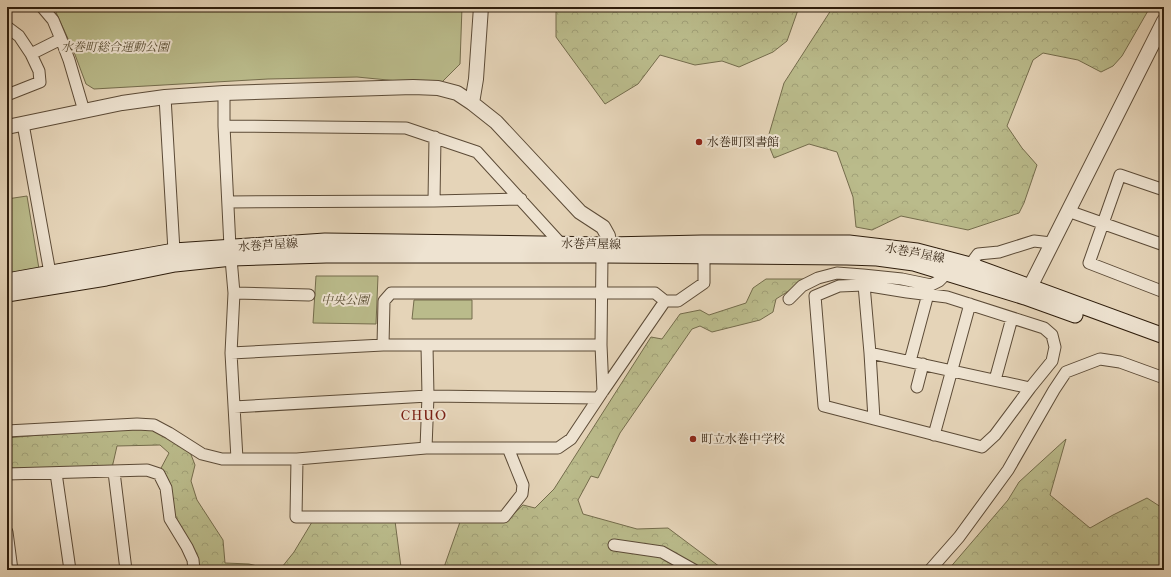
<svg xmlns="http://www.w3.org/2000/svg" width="1171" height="577" viewBox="0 0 1171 577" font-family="'IM FELL French Canon','Noto Serif JP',serif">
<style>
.green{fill:#babb8b;stroke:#746c4c}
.forest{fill:url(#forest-crowns);stroke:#746c4c}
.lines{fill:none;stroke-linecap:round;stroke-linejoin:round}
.minor-casing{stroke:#5c4b37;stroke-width:13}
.tertiary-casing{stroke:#5c4b37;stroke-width:16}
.secondary-casing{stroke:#2e1d0c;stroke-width:17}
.minor{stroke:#eee3d1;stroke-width:11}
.tertiary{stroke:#eee3d1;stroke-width:14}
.secondary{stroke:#eee3d1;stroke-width:15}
.poi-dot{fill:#8f2418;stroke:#eee3d1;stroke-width:1.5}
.labels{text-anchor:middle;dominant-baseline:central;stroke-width:4;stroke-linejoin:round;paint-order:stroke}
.park-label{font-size:12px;font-style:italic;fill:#584c32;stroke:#eee3d1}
.poi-label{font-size:12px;fill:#2e1d0c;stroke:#eee3d1;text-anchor:start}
.street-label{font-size:12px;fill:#2e1d0c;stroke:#eee3d1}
.quarter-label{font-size:14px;letter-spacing:1px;fill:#7a1f14;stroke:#eee3d1}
</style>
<defs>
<pattern id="forest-crowns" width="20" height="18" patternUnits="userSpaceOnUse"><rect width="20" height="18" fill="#babb8b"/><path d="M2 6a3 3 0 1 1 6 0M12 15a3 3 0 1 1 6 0" fill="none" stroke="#a0a077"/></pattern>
</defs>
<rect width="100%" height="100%" fill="#e5d4b8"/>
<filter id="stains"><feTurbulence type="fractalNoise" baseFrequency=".005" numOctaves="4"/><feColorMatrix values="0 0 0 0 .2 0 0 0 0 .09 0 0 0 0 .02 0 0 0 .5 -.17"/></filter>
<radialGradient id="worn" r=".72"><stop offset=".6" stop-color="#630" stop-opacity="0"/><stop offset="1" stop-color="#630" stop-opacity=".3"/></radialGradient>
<path class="green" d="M52,7H462L460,64L439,85L357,77L268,79L94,89L86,84L74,52L55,10Z
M27,196L40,275L7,280V199Z
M316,276H378L376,324L313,323Z
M414,300H472V319H412Z"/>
<path class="forest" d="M556,7H799L787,41L773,52L739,67L722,61L695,65L660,55L638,84L605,104L556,37Z
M833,7H1147L1149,9L1122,56L1113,66L1101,72L1078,60L1043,53L1033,60L1007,126L1022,148L1037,165L1024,203L1019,213L968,230L901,216L872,230L856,227L853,197L837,152L809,144L774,158L767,141L784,83Z
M766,279H808L776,299L773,312L760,320L712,332L700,326L692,329L620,433L598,478L591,476L578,500L583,514L637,529L668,528L724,570H443L460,522H505L523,505L535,508L554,489L651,337L662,339L680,314L700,310L709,315L746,303L753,288Z
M125,427L155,429L190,452L195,465L191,481L197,500L223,540L225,563L249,564L274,570L282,567L294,552L312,522L395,521L401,567L404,570H199L173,518L160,470L169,453L160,445L117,446L112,468H7V438Z
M1066,439L1050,495L1090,528L1113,515L1147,498L1164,509V570H948L1008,500L1019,482Z"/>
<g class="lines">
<g class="minor-casing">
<path id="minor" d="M42,7L53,20L61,39L69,60L84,111
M7,27L19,36L31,54L61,39
M224,93V126L230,247L234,293L231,353L237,459
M7,95L40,82L39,71L31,54
M165,97L174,251
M23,124L50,273
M224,126L406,128L477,152L561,244
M1164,190L1120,175L1089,263L1164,292
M434,201L435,137
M228,202L434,201L521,199
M1068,211L1164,245
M863,277L864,285L839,286L815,296L824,406L874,419
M864,285L907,292L947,297L1044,328L1052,335L1055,347L1052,361L1030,388L995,435L982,447L874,419L870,353Z
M234,293L309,295
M789,299L802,286L818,278L837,273L863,275L902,279L931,285L939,281L947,273L970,265L978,254L999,252L1034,241L1051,243
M383,345L384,301L391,293H655L665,301H678L704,283V256
M231,353L383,345H601
M870,353L1030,388
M910,361L928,294
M995,380L1012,318
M917,387L923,364
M603,391L665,301
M234,407L428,396L598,398
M7,431L137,424L154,425L169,433L202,454L222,459H297L426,448H558L571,439L603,391L601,345L602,255
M934,435L970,304
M426,448L428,396L427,346
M297,459L296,517H504L522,494L523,485L508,448
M114,472L126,570
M56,473L70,570
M7,474L147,470L159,474L166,488L170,519L187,547L193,560L194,570
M7,532L12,570
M614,545L662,552L694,570
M930,570L959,537L1008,470L1054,390L1066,372L1100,359L1120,362L1164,378"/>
</g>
<g class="tertiary-casing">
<path id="tertiary" d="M472,103L476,79L481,7
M7,127L122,103L165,97L224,93L413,87L438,88L457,93L472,103L496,122L580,212L603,227L608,236V245L602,254
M1025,297L1164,21"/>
</g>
<g class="secondary-casing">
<path id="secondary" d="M7,281L174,251L325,241L608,245L702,243H849L917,251L970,265L1164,336
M7,294L106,278L175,264L232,258L326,255H602L847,257L877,258L914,263L1025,297L1075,315"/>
</g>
<use href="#minor" class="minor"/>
<use href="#tertiary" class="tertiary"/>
<use href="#secondary" class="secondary"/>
</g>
<g class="poi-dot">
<circle cx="699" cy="142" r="4"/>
<circle cx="693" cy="439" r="4"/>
</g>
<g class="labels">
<g class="park-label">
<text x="115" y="47">水巻町総合運動公園</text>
<text x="345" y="300">中央公園</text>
</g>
<g class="poi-label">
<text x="707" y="142">水巻町図書館</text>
<text x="701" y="439">町立水巻中学校</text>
</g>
<g class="street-label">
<text transform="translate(591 244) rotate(1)">水巻芦屋線</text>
<text transform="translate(268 245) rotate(-4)">水巻芦屋線</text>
<text transform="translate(915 253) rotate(11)">水巻芦屋線</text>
</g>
<g class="quarter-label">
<text x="424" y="415">CHUO</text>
</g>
</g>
<rect width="1171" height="577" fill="none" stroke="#e5d4b8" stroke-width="24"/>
<rect x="8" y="8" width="1155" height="561" fill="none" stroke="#2e1d0c" stroke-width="2"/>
<rect x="12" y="12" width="1147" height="553" fill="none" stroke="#2e1d0c"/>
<rect width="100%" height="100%" filter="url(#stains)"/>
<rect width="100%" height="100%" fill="url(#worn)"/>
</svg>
